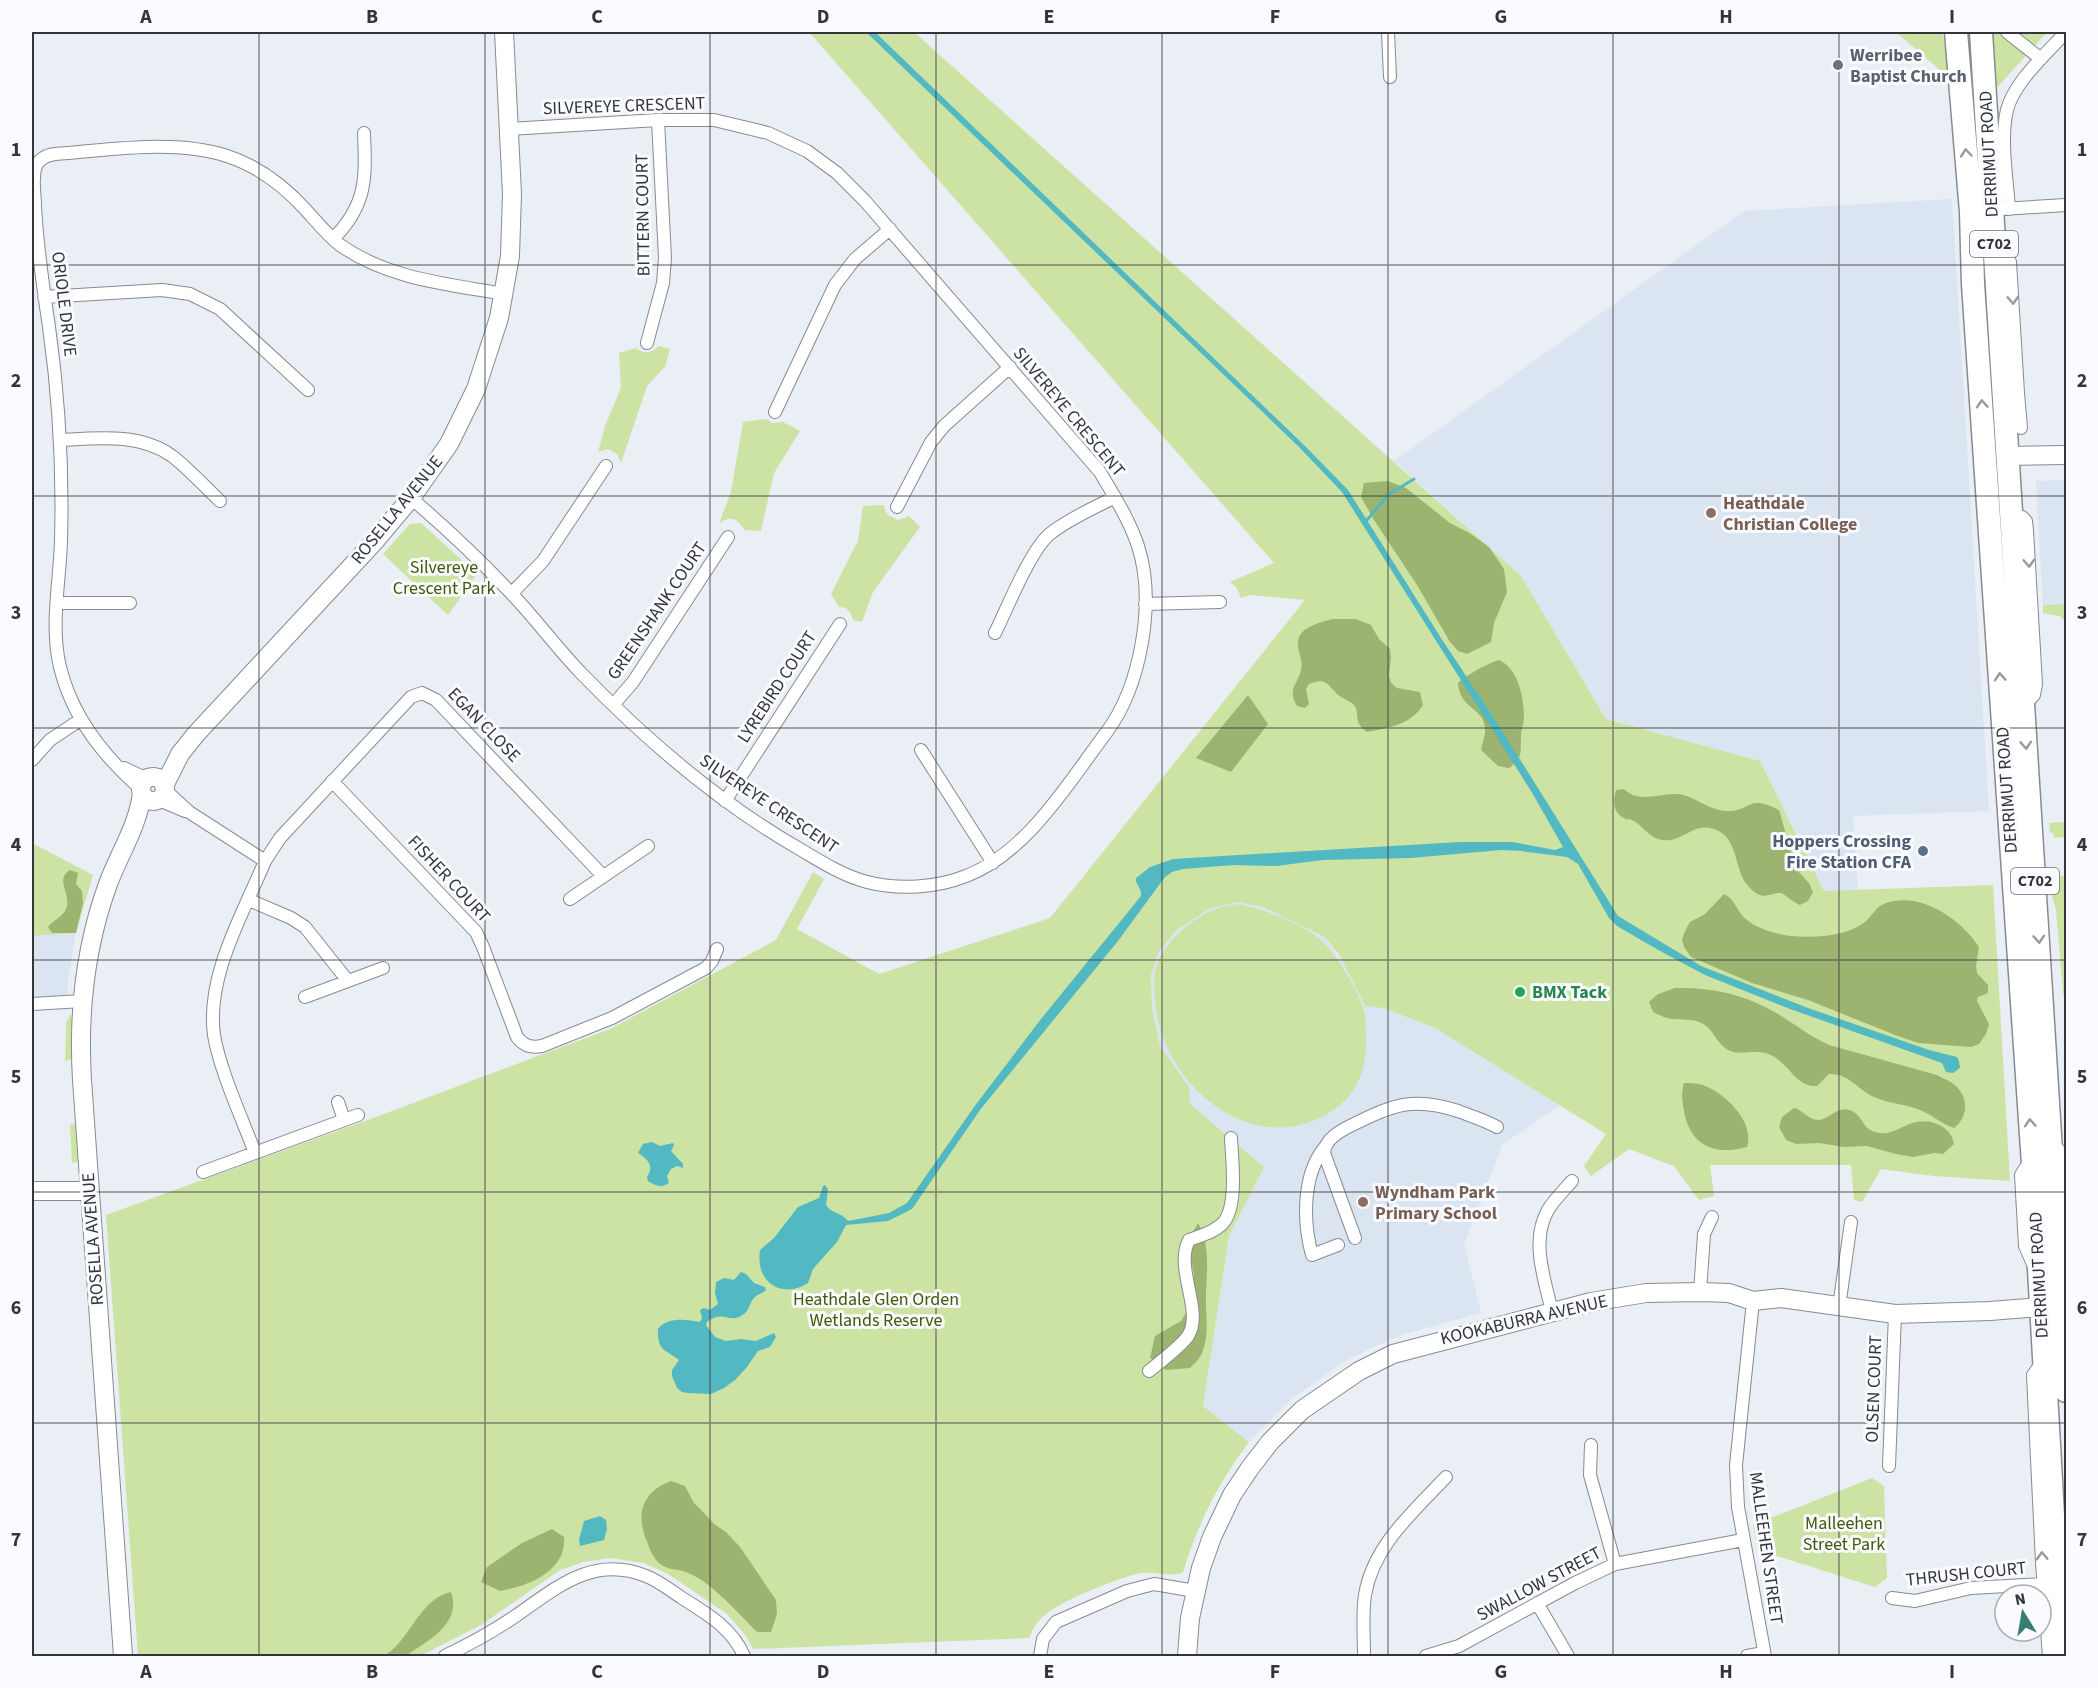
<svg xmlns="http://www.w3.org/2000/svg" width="2098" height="1688" viewBox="0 0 2098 1688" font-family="'Source Sans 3',sans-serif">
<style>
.built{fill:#dbe5f2}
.green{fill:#cde3a3}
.forest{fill:#9db470}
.water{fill:#52b9c2}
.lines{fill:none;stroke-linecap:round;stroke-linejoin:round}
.stream{stroke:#52b9c2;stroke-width:3}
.street-casing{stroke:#868b91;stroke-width:14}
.secondary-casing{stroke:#868b91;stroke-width:20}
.highway-casing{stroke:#868b91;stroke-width:25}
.street{stroke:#fff;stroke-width:12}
.secondary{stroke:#fff;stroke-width:18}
.highway{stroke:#fff;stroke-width:22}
.oneway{stroke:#9a9a9c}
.grid{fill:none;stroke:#343538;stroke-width:1.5;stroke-opacity:0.55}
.worship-dot{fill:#6b7280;stroke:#f9fbfe;stroke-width:2}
.education-dot{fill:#8d6e63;stroke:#f9fbfe;stroke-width:2}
.service-dot{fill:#5c6f8a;stroke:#f9fbfe;stroke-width:2}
.leisure-dot{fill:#2e9e5b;stroke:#f9fbfe;stroke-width:2}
.labels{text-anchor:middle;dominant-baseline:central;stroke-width:6;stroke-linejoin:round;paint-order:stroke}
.shield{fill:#f9fbfe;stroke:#6f7073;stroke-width:1.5}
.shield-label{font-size:16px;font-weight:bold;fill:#343538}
.worship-label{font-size:18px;font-weight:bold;fill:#5b616d;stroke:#f9fbfe;text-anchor:start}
.street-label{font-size:18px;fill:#343538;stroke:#f9fbfe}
.education-label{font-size:18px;font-weight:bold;fill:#785e54;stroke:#f9fbfe;text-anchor:start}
.park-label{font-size:18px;fill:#44580b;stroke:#f9fbfe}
.service-label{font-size:18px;font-weight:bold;fill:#4e5e75;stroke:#f9fbfe;text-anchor:end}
.leisure-label{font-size:18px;font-weight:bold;fill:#27864d;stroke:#f9fbfe;text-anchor:start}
.neatline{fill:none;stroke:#343538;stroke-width:2}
.grid-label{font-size:20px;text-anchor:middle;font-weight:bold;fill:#343538}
</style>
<rect width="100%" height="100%" fill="#eaeef5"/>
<path class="built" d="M1952,199L1989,811L1853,816L1858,890L1824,891L1760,761L1606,719L1521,576L1394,461L1744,211Z
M2066,480V604L2043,605L2036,481Z
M1237,902L1263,906L1325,937L1348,969L1365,1006L1383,1008L1435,1028L1560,1105L1502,1145L1464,1245L1481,1313L1405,1334L1371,1348L1344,1362L1294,1397L1249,1442L1203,1406L1229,1236L1264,1167L1190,1104L1189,1087L1160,1046L1152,1007L1151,975L1159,951L1178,929L1209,909Z
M76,933L67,987L69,995L32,1000V936Z"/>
<path class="green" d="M809,32H914L1521,576L1606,719L1760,761L1824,891L1993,885L2010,1181L1934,1176L1881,1169L1862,1202L1854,1200L1851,1165H1710L1714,1196L1699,1200L1674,1166L1629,1149L1591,1176L1584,1166L1606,1134L1435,1028L1383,1008L1365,1006L1340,956L1325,937L1263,907L1237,902L1209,909L1178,929L1159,951L1151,975L1152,1007L1160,1046L1189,1087L1190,1104L1264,1167L1229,1236L1203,1406L1249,1442C1219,1482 1198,1523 1183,1572C1172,1578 1155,1571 1142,1573C1122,1576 1060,1601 1045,1615C1037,1621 1033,1629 1029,1638L753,1649L746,1636L727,1614L668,1574L644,1563L610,1558L583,1562L560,1570L481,1625L420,1656H138L106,1215L376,1117L610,1029L776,940L813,872L824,879L797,929L879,974L1050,918L1305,600L1250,595L1241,598L1237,588L1230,582L1274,563Z
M1896,32H1942L1946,50L1948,77Z
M1992,32H2047L1995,90Z
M659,346L670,349L665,367L647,386L621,463L617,454L608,449L598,452L605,426L621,388L619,353L636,348C644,355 651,353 659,346Z
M766,419L772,423L783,422L800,431L774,473L761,531L744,530C738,518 729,515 719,524L731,492L743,422Z
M884,505C885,514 889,516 898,520L909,516L920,527L873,592L862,622L853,620L851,614L846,608L839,607L831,594L858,541L863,506Z
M421,523L477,574L448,615L383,554L410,524Z
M2066,604V623L2060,616L2043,613V605Z
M2066,822V837L2054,838V834L2050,832L2049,823Z
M32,843L93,875L76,933L32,936Z
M2054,874L2066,877V1004H2065L2063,992L2056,910L2050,890Z
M1238,904C1264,909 1305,924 1324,943C1339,958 1360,993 1365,1014C1366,1019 1365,1026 1366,1032C1367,1065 1361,1092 1332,1111C1253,1163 1160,1083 1155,1000C1154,989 1153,975 1157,964C1165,942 1190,920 1211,911C1219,907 1229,906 1238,904Z
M71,1014L73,1023V1059L65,1061L66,1023Z
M70,1124L77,1125L79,1161L72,1163Z
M1872,1478L1884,1486L1887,1578L1875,1587L1758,1550L1753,1525Z"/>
<path class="forest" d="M1388,481L1406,488L1450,523L1471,534L1489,547L1504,569L1507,592L1494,623L1491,642L1467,654L1458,651L1450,642L1417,585L1374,520L1361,497L1364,483Z
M1333,619H1356L1371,625L1379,639L1390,649L1391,658L1389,676L1391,683L1397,688L1420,692L1423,705C1411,725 1388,728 1367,732C1351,721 1362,713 1353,704C1350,701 1344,699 1341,697C1327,687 1329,676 1309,684L1306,689L1309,704L1305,708L1297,706C1287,689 1297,686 1301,670C1303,660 1299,655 1298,646C1295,628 1320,622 1333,619Z
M1499,660C1518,668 1524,697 1524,717C1524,724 1521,729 1521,736C1520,752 1524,757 1509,768L1498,766L1481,750C1482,744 1485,737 1485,731C1486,707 1460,711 1458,683C1465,676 1488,663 1499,660Z
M1248,695L1268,724L1231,772L1196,758Z
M1624,789C1639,804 1658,793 1678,794C1695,796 1708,810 1726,811C1752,812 1746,793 1779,810L1796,869L1809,883L1813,892L1808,901L1800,905C1794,903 1783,893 1781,893C1769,892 1765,902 1751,889C1732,873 1741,838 1714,829C1692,821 1681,846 1658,839C1647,835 1642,825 1632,820C1628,818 1628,821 1624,818C1612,812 1613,800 1616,790Z
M70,870L78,873L76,884L82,891L83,903L76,933H52L48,927C53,920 65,916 67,906C70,892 55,879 70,870Z
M1724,894C1734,899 1735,906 1741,914C1752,928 1775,934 1791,936C1814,938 1847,937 1866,921C1873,915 1876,906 1886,903C1921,891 1961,919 1979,947L1976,966L1977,973L1988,985V993L1978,997L1977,1001L1989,1024L1986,1034L1979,1044L1971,1047L1918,1043L1895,1035L1808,1000L1752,983L1691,957L1684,947L1682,939L1686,929L1690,922L1705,914Z
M1675,988C1708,987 1740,993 1769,1009C1790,1020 1807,1035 1829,1045L1937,1075C1944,1079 1953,1082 1958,1088C1969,1101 1967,1118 1954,1128C1942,1124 1932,1115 1920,1110C1906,1104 1889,1104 1874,1097C1858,1090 1849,1073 1829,1074L1817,1086C1797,1087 1790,1066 1773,1056C1758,1047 1741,1057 1728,1050C1717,1044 1713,1029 1703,1024C1693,1018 1681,1020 1671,1019C1665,1018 1659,1015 1653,1012L1649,1002L1658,994Z
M1684,1083C1689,1083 1695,1083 1699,1084C1722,1089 1756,1122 1747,1147C1715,1156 1690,1146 1684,1111C1682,1100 1681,1093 1684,1083Z
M1794,1108C1803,1110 1809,1120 1818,1120C1831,1119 1838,1104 1852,1111C1864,1117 1862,1131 1880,1133C1898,1136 1911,1114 1937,1124C1947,1128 1952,1134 1954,1144L1943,1154L1934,1153L1913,1157L1896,1154L1867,1146L1844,1147L1819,1143L1796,1144L1786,1140L1779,1127L1782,1117Z
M1198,1223C1210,1243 1207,1270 1206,1292C1205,1312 1210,1334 1202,1353C1200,1359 1194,1364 1190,1368L1166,1370L1150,1358L1155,1336L1181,1321L1190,1306L1194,1275L1190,1252L1192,1234Z
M671,1481L685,1486L694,1503L704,1513L714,1524L726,1532L740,1547L776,1600L777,1614L771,1632H757C741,1616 725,1598 707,1584C701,1579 693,1575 686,1572C677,1569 668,1570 660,1564C655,1560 650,1551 648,1544C635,1516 641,1492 671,1481Z
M552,1529L564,1537C567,1571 528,1586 500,1591L481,1582L487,1567L522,1543Z
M451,1592C460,1618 439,1634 419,1647C414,1650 408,1655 403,1656C397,1658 390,1657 384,1656C389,1652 394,1649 398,1644C414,1626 426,1597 451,1592Z"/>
<path class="water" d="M866,32H875L1306,447L1348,490L1441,638L1496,721L1618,916L1701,966L1808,1008L1929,1050L1957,1057L1959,1061L1960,1068L1953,1073L1946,1072L1942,1063L1790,1009L1705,975L1660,951L1617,926L1609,918L1578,864L1567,857L1521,851L1501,850L1411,858L1323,860L1276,866L1234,865L1183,869L1172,872L1165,877L1118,941L980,1110L912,1209L888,1221L846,1225L837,1242L813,1269L808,1283C781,1300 755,1282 760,1250L774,1238L798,1207L819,1198L823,1186L825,1185L828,1189L826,1205C833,1215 840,1211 848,1221L889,1213L907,1203L974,1107L1041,1019L1141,896C1142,888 1135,885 1136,878L1150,867L1173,859L1459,842H1512L1555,850L1563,847L1531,791L1342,492L1299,447Z
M652,1142L660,1146L673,1143L674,1145L671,1151L683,1164V1168L677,1166L671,1169L667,1176L669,1183C662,1188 655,1186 648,1181L647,1177C655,1165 647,1159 638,1153L643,1144Z
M741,1272L746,1274L754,1283L765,1287L766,1290C762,1294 757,1294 754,1298C748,1305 750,1312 739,1317C728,1322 722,1310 707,1322L706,1325L715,1337L726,1341L741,1339L756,1341L774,1333L776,1337L770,1347L758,1351L747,1367L735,1380L724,1388L711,1394L688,1393L682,1392L677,1388L672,1376V1370L679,1360C665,1349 657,1351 658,1329C667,1317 686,1319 700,1322L702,1318L700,1310L704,1308L710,1310L718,1304L715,1293L716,1282L724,1278L734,1280Z
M600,1516L606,1520L607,1529L604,1540L580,1546L579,1540L584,1521Z"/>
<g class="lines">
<path class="stream" d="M1367,520L1389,494L1414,479"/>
<g class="street-casing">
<path id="street" d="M1388,32L1390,77
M2007,32L2041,59
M2002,209L2066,205
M2009,209C2007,178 2000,139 2007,110C2014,82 2047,53 2066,32
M333,239C367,205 366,178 364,133
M1995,254H2006L2010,262L2018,393L2004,399
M44,297L162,290L190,294L220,309L308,390
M647,343L663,283L665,258L658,120
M2018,393L2021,428
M775,412L835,285L855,259L890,229
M60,440C98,438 140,433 172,456C189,469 204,486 220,501
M411,498C446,528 479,559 510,592C535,618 556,647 581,673C647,741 720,804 803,851C823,863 844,876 867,882C899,890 936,888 966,876C1027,853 1068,783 1106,733C1141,686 1156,602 1138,546C1129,519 1114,496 1100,472L865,201L837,173L807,151L768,133L714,120H658L509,129
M897,507L931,442L944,426L1010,367
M2011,516L2022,517L2026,521L2027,531L2036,684L2034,695L2024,706
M512,593L543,561L606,466
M57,603H130
M1145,604L1220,602
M995,633C1007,609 1031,548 1051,533C1070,518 1094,508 1115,497
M614,704L633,682L728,537
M921,750L993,863
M32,760L50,740L80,720
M124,768L147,779
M332,781L476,932L483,947L517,1037C524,1046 531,1048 542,1046L612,1018L706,968L712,961L717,949
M141,789C103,756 72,717 60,667C50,626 60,581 61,540C63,469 59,398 49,327C43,287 37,246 35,206C35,194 32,181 35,169C37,160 46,155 55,154C110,150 174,139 227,156C258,166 283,185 305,209C316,221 327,235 340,245C388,279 448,284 504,294
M165,790L189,812L265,861
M159,800L185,811
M725,801L840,624
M570,899L648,846
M249,900L291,918L305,927L348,981
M305,997L383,968
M32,1004L82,1001
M338,1102L344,1120
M2053,1142L2063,1156L2066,1189
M1325,1147C1302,1175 1303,1222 1312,1255L1338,1245
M255,1153C242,1118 220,1071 214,1035C206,976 243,914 265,861L280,838L411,697L422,693L436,700L603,876
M2033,1164L2026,1167L2021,1175L2025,1246L2033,1264
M203,1172L358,1115
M1355,1238L1324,1153C1325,1139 1340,1131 1352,1125C1393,1105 1413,1096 1458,1111C1471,1116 1484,1120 1497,1127
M1700,1292L1704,1234L1712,1217
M1753,1301L1736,1465L1738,1507L1765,1656
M1839,1307L1851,1222
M1552,1312C1545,1280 1530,1241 1548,1210C1554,1200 1564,1190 1572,1181
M2043,1361L2033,1375L2042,1563L2049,1656
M1149,1371C1159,1363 1181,1346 1188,1336C1204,1311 1174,1268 1189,1240C1200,1236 1215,1232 1223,1223C1238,1207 1232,1159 1231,1138
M1591,1445L1590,1475L1615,1564
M1889,1466L1895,1314
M1892,1598L1915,1601L1971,1588L2045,1584
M1537,1603L1568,1656
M445,1656C470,1644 494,1631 517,1615C557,1587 594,1555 646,1576C659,1581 670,1590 682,1598C707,1614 732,1628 744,1656
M1040,1656L1043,1639L1056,1622L1127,1591L1154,1584L1195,1591
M1364,1656C1364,1636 1362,1615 1365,1595C1373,1546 1413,1512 1446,1477
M1426,1656L1459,1646L1575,1583L1615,1564L1743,1540
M1747,1656L1764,1653"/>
</g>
<g class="secondary-casing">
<path id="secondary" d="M2008,456L2066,455
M141 789a12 12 0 1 1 24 0a12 12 0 1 1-24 0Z
M164,786L180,754L196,734L374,542L411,498L449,444L476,389L499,318L510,256L512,194L504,32
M32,1191H89
M123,1656L82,1080C78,1013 85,947 108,884C119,854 138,826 142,793
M1187,1656L1190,1618L1201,1568L1212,1537L1232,1495L1250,1468L1270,1442L1302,1410L1359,1371L1393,1354L1591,1302L1646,1293L1700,1292L1729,1293L1753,1301L1781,1298L1895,1314L1990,1311L2041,1307"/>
</g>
<g class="highway-casing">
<path id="highway" d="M1956,32L1971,212L1973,284L2033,1164L2061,1656
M1981,32L2066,1391"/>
</g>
<use href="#street" class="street"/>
<use href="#secondary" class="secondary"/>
<use href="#highway" class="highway"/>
</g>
<defs><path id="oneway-chevron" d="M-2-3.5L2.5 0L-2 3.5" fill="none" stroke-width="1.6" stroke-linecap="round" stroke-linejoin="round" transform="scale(1.5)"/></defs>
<g class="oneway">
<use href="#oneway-chevron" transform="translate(1966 153) rotate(-95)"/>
<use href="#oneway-chevron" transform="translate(2013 300) rotate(87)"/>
<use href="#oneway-chevron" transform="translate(1982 404) rotate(-94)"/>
<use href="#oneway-chevron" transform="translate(2029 563) rotate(87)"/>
<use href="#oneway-chevron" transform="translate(2000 677) rotate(-94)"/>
<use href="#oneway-chevron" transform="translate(2026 745) rotate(86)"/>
<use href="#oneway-chevron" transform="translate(2039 939) rotate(86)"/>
<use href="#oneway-chevron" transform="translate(2030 1123) rotate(-94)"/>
<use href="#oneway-chevron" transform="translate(2042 1556) rotate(-93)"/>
</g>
<path class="grid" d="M259,32V1656M485,32V1656M710,32V1656M936,32V1656M1162,32V1656M1388,32V1656M1613,32V1656M1839,32V1656M32,265H2066M32,496H2066M32,728H2066M32,960H2066M32,1192H2066M32,1423H2066"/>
<circle class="worship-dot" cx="1838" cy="65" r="6"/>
<g class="education-dot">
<circle cx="1711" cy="513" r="6"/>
<circle cx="1363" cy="1202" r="6"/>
</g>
<circle class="service-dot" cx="1923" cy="851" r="6"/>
<circle class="leisure-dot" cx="1520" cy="992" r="6"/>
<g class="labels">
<g class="shield">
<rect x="1970" y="231" width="48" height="26" rx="4.5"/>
<rect x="2011" y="868" width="48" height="26" rx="4.5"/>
</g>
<g class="shield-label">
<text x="1994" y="244">C702</text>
<text x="2035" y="881">C702</text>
</g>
<g class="worship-label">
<text x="1850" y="55">Werribee<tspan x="1850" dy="21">Baptist Church</tspan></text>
</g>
<g class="street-label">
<text transform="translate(624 106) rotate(-2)">SILVEREYE CRESCENT</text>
<text transform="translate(1989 154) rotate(-93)">DERRIMUT ROAD</text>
<text transform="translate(643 215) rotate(-91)">BITTERN COURT</text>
<text transform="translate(64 304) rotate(83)">ORIOLE DRIVE</text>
<text transform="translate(1069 412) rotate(50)">SILVEREYE CRESCENT</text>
<text transform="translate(397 510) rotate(-51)">ROSELLA AVENUE</text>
<text transform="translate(657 611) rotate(-56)">GREENSHANK COURT</text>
<text transform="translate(777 687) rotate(-57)">LYREBIRD COURT</text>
<text transform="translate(484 725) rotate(46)">EGAN CLOSE</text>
<text transform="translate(2007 790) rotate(-94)">DERRIMUT ROAD</text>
<text transform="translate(769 804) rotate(34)">SILVEREYE CRESCENT</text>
<text transform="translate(449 879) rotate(47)">FISHER COURT</text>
<text transform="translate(93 1239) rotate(-94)">ROSELLA AVENUE</text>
<text transform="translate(2039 1275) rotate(-93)">DERRIMUT ROAD</text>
<text transform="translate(1524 1320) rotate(-13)">KOOKABURRA AVENUE</text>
<text transform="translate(1874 1389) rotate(-88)">OLSEN COURT</text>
<text transform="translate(1766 1548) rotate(82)">MALLEEHEN STREET</text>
<text transform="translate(1966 1574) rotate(-6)">THRUSH COURT</text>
<text transform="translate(1539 1584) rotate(-28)">SWALLOW STREET</text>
</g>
<g class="education-label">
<text x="1723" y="503">Heathdale<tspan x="1723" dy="21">Christian College</tspan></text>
<text x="1375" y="1192">Wyndham Park<tspan x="1375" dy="21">Primary School</tspan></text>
</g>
<g class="park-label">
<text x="444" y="567">Silvereye<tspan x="444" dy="21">Crescent Park</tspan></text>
<text x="876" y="1299">Heathdale Glen Orden<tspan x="876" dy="21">Wetlands Reserve</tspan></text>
<text x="1844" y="1523">Malleehen<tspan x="1844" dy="21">Street Park</tspan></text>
</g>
<g class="service-label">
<text x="1911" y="841">Hoppers Crossing<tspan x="1911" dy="21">Fire Station CFA</tspan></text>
</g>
<g class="leisure-label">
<text x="1532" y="992">BMX Tack</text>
</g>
</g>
<rect width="2098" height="1688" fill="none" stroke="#f9fbfe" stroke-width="66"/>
<g transform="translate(2023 1613) rotate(349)"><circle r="28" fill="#f9fbfe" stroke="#aaacaf" stroke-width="1.5"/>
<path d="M0-4.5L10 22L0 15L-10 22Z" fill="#377d74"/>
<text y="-9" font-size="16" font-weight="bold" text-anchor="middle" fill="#343538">N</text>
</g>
<rect x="33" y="33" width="2032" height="1622" class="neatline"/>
<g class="grid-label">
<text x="146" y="23">A</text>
<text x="372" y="23">B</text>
<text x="597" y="23">C</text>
<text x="823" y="23">D</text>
<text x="1049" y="23">E</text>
<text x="1275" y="23">F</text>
<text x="1501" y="23">G</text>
<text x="1726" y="23">H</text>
<text x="1952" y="23">I</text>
<text x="16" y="156">1</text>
<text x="2082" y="156">1</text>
<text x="16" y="387">2</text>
<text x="2082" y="387">2</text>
<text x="16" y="619">3</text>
<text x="2082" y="619">3</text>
<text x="16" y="851">4</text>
<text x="2082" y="851">4</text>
<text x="16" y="1083">5</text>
<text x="2082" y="1083">5</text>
<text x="16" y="1314">6</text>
<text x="2082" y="1314">6</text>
<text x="16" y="1546">7</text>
<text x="2082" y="1546">7</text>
<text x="146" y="1678">A</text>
<text x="372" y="1678">B</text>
<text x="597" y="1678">C</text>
<text x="823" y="1678">D</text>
<text x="1049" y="1678">E</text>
<text x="1275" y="1678">F</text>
<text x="1501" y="1678">G</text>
<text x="1726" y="1678">H</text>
<text x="1952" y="1678">I</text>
</g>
</svg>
